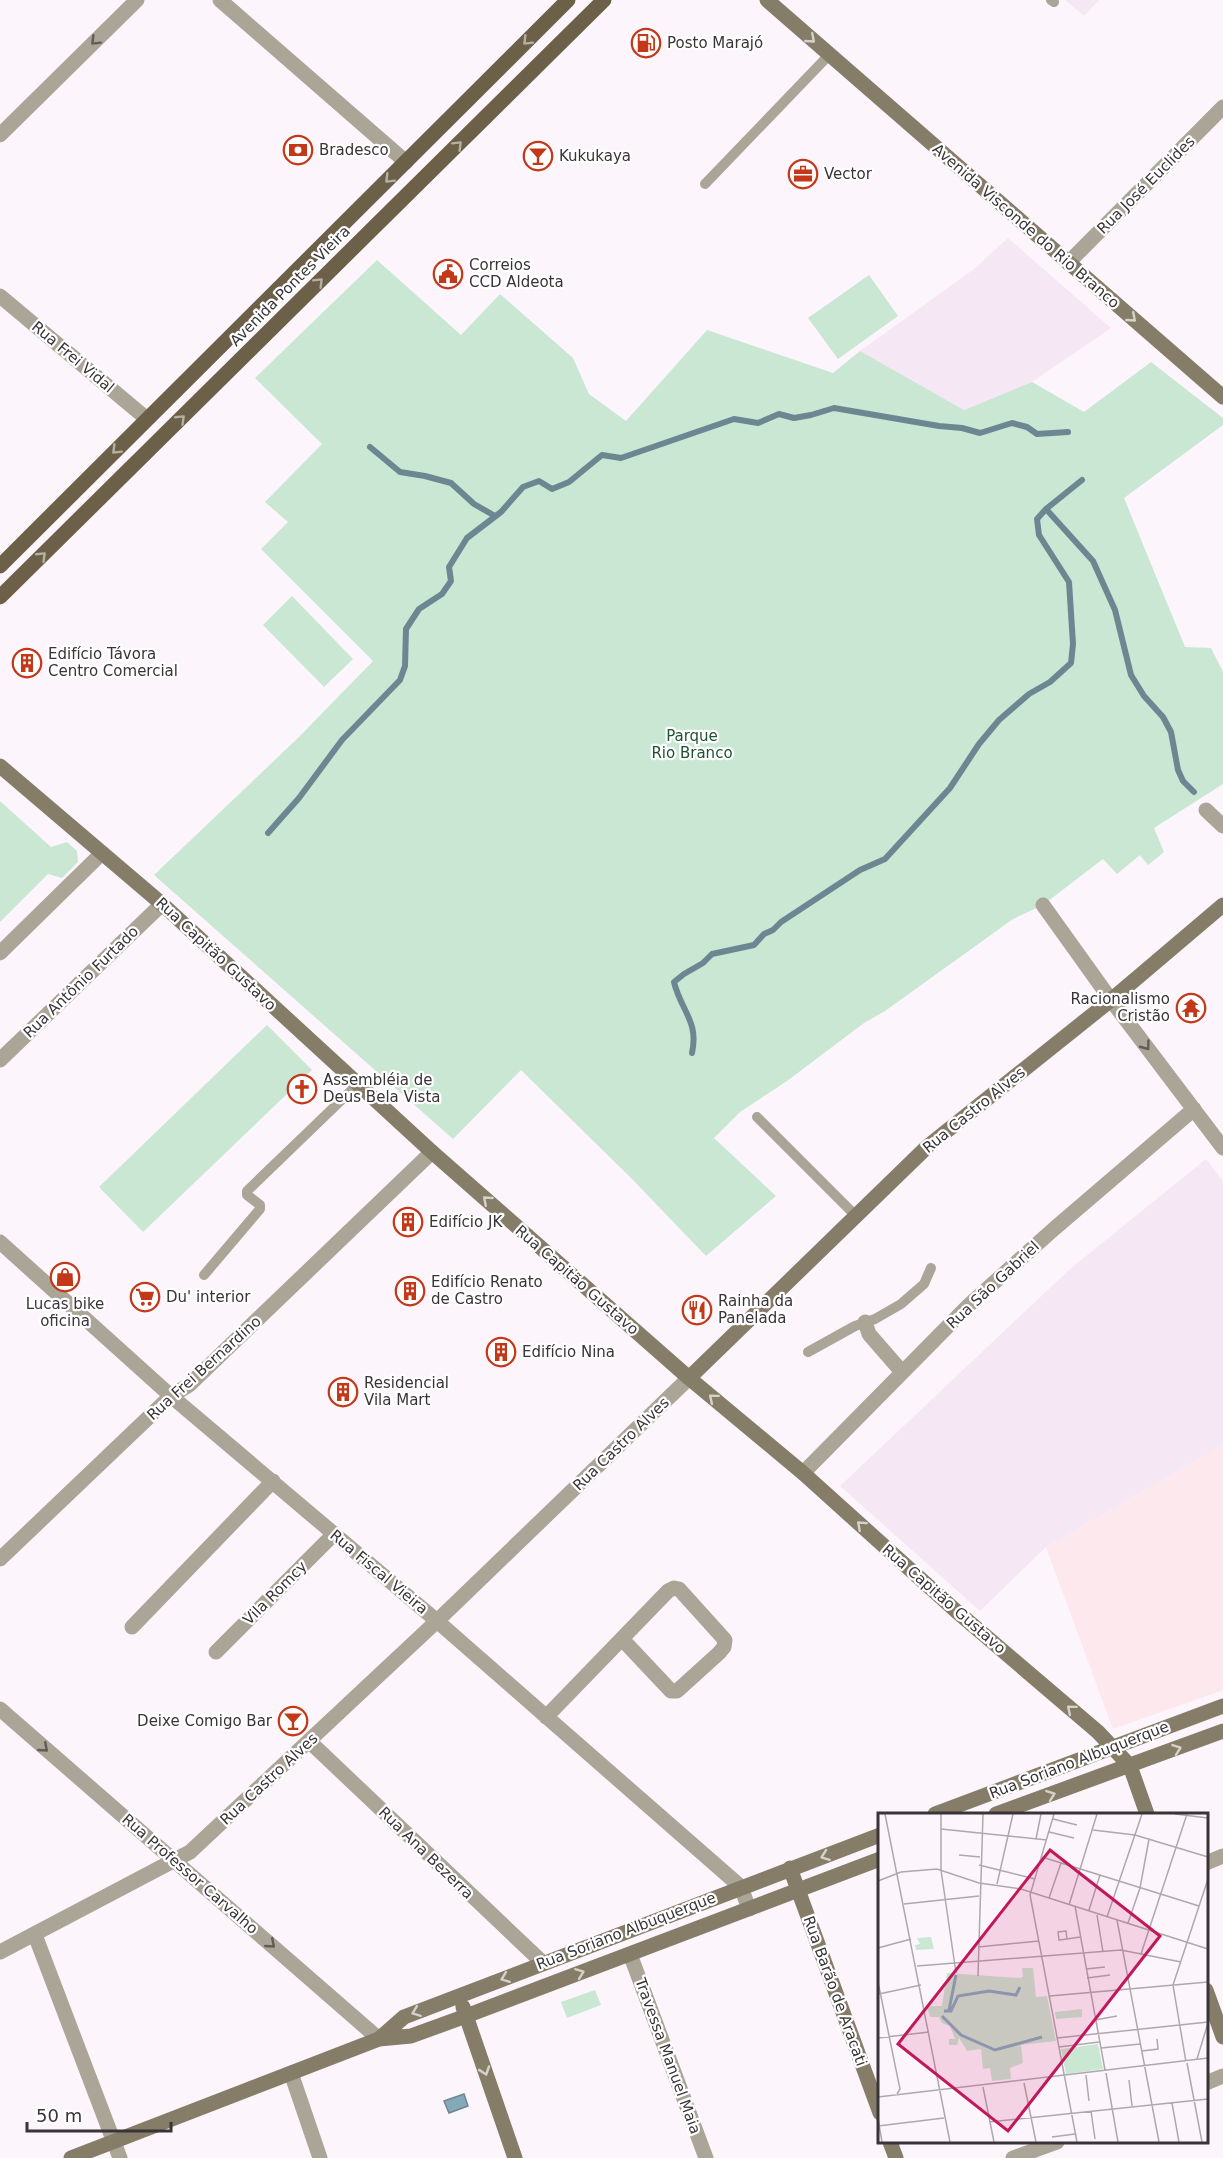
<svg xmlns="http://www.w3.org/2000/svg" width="1223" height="2158" viewBox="0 0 1223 2158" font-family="'DejaVu Sans',sans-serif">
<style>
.commercial{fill:#fde8ee}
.built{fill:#f6e7f4}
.green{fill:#c9e7d3}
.water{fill:#84aab9;stroke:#6d8792;stroke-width:1.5}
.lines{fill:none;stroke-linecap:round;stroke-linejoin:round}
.stream{stroke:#6d8792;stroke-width:6}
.lane{stroke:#aba597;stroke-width:10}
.street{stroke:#aba597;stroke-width:15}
.secondary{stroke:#867d69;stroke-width:15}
.primary{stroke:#6c6148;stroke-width:15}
.oneway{stroke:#d5d2ca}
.oneway2{stroke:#605c59}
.oneway3{stroke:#b6b0a4}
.labels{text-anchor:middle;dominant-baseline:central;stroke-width:4.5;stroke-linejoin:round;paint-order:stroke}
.poi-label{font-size:15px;fill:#383437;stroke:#fff;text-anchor:start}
.street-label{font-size:15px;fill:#383437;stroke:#fff}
.park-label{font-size:15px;fill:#1c5133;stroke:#fff}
.inset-river{fill:none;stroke:#84aab9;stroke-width:3}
.inset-road{fill:none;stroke:#aea8ad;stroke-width:1.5}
.view{fill:#c2185b;fill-opacity:0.15;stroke:#c2185b;stroke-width:3}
.inset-edge{fill:none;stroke:#383437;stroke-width:3}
</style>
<rect width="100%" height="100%" fill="#fdf5fc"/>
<path class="commercial" d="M1223,1445V1690L1113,1729L1046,1547Z"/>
<path class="built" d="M1065,0H1099L1084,16Z
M1008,238L1111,328L1032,382L964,410L860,351L974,269Z
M1206,1159L1223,1181V1445L1046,1547L980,1611L840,1486L1070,1269Z"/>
<path class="green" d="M377,260L461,335L500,294L573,358L589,394L626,421L707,330L833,373L860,351L964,410L1032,382L1084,412L1151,362L1223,418V425L1124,498L1185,647L1211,648L1223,672V784L1154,828L1164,852L1148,865L1140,855L1117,874L1103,859L1043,905L1013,919L885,1011L864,1023L787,1081L740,1112L714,1138L776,1196L706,1256L632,1179L521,1070L453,1139L154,875L298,738L373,661L261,549L288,522L265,502L322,444L255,378Z
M869,275L898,316L838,359L808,318Z
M292,596L353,659L324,687L263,625Z
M0,801L51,847L67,842L77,851L78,862L62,878L48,874L0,922Z
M267,1025L312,1070L143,1232L99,1187Z
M595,1990L601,2005L567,2018L561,2002Z"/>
<path class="water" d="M464,2094L468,2106L449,2113L444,2101Z"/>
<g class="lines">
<path class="stream" d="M370,447L400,472L425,476L451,483L474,504L495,516
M1046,509L1093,561L1115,610L1131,675L1144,696L1163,717L1171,732L1178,770L1183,781L1194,792
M268,833L299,798L342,740L400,680L405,666L406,629L419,609L442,594L451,581L449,567L467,538L501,512L523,487L539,481L552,489L569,482L602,455L621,458L734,419L758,423L779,414L794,418L811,415L834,408L939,426L962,428L980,433L1012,423L1027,427L1037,434L1068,432
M692,1053C699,1021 681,1011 674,982L684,974L703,963L712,954L754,945L764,934L773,930L781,922L860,870L885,859L950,788L979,744L999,720L1029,694L1050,682L1071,663L1073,644L1069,582L1039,535L1037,519L1046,509L1082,480"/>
<path class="lane" d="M1051,0L1054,2
M705,184L829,55
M757,1117L856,1216
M204,1275L260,1209V1205L247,1195V1191L357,1085
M808,1352L855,1326L875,1319L901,1304L924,1284L931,1268"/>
<path class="street" d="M220,0L406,162
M0,135L137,0
M1068,263L1223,107
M0,296L147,419
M1206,810L1223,826
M1043,905L1111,1000L1223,1148
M0,953L102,853
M0,1060L162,904
M0,1242L171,1396L437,1621L741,1887L749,1909
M865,1322L869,1334L902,1372
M803,1473L969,1305L1055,1228L1194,1109
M0,1559L171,1396L189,1385L432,1152
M132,1627L273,1481
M216,1652L334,1534
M0,1709L379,2039
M546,1717L668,1591L674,1588L679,1589L725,1640L724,1647L719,1653L677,1691H671L622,1639
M310,1742L543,1963
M1206,1863L1223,1856
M35,1935L120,2158
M0,1952L190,1852L437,1621L689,1378
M630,1954L706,2158
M291,2073L320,2158
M1206,2083L1223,2076
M1013,2158L1057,2142"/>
<path class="secondary" d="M767,0L1223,397
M0,766L162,904L432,1152L689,1378L803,1473L955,1610L1098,1732L1130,1766L1147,1814
M689,1378L928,1146L1111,1000L1223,905
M935,1814L1223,1706
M996,1814L1223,1731
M790,1868L880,2113
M1206,1990L1223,2037
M463,2007L515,2158
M379,2039L404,2017L880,1835
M890,2142L896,2158
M71,2158L379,2039L411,2036L466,2016L880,1859"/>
<path class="primary" d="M0,566L568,0
M0,597L604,0"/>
</g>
<defs><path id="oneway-chevron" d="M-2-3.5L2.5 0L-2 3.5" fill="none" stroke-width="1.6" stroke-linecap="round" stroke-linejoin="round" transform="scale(1.5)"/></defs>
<g class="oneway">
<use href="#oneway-chevron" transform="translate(811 39) rotate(41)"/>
<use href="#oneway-chevron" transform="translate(1132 318) rotate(41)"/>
<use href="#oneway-chevron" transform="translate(487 1200) rotate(-139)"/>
<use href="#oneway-chevron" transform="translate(713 1398) rotate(-140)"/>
<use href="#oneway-chevron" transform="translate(861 1525) rotate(-138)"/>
<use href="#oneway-chevron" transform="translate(1071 1709) rotate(-140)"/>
<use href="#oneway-chevron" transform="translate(1177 1749) rotate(-20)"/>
<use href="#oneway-chevron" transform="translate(1051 1795) rotate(-20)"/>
<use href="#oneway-chevron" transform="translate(825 1856) rotate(160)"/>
<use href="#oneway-chevron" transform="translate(580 1973) rotate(-21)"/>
<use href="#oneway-chevron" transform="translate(505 1978) rotate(159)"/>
<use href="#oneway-chevron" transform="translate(416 2012) rotate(159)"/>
<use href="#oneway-chevron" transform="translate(485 2071) rotate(71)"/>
</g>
<g class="oneway2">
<use href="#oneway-chevron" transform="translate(95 41) rotate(135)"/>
<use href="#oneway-chevron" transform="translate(1146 1046) rotate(53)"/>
<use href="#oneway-chevron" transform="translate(44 1748) rotate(41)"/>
<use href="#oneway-chevron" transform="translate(271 1944) rotate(41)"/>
</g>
<g class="oneway3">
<use href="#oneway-chevron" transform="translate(527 41) rotate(135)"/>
<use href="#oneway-chevron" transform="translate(458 145) rotate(-45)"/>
<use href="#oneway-chevron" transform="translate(389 179) rotate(135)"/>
<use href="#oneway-chevron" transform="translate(319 282) rotate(-45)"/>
<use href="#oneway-chevron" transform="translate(181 419) rotate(-44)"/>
<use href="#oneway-chevron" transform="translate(116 450) rotate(135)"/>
<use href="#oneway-chevron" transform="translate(42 556) rotate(-44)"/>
</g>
<defs>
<g id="fuel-ring" transform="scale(1.5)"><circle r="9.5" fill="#fff" stroke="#c33819" stroke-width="1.5"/><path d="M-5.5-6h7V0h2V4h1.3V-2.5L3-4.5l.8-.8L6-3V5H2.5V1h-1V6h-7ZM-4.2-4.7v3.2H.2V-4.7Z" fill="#c33819"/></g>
<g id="bank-ring" transform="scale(1.5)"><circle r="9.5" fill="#fff" stroke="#c33819" stroke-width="1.5"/><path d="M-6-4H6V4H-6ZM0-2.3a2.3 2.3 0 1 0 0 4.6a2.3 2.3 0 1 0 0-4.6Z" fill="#c33819"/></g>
<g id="bar-ring" transform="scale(1.5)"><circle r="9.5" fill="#fff" stroke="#c33819" stroke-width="1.5"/><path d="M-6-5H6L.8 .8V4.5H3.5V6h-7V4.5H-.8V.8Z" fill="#c33819"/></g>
<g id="office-ring" transform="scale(1.5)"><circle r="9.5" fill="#fff" stroke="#c33819" stroke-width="1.5"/><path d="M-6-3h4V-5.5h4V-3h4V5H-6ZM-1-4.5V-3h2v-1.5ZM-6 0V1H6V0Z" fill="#c33819"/></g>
<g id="civic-ring" transform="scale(1.5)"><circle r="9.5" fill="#fff" stroke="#c33819" stroke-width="1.5"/><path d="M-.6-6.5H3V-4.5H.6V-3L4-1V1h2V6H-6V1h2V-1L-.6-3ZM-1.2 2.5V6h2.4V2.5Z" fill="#c33819"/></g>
<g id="building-ring" transform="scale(1.5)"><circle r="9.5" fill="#fff" stroke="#c33819" stroke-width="1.5"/><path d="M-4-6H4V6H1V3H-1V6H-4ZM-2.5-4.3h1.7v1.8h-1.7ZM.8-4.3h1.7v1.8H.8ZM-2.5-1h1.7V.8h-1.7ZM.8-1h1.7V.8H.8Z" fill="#c33819"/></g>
<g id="temple-ring" transform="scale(1.5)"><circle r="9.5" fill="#fff" stroke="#c33819" stroke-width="1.5"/><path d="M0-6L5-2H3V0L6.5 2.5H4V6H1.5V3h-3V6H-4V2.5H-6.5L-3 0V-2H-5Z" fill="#c33819"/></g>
<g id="church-ring" transform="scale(1.5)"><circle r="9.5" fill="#fff" stroke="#c33819" stroke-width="1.5"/><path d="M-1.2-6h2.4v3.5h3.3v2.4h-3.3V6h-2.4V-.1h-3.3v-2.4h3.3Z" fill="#c33819"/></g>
<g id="shop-ring" transform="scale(1.5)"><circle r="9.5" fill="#fff" stroke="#c33819" stroke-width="1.5"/><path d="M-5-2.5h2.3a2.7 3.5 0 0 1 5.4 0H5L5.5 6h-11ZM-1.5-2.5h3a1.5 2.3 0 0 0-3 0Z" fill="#c33819"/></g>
<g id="supermarket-ring" transform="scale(1.5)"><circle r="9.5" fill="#fff" stroke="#c33819" stroke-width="1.5"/><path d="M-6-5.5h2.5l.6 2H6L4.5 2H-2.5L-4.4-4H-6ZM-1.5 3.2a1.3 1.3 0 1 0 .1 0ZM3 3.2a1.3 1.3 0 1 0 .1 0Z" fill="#c33819"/></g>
<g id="restaurant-ring" transform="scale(1.5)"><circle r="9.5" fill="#fff" stroke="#c33819" stroke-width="1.5"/><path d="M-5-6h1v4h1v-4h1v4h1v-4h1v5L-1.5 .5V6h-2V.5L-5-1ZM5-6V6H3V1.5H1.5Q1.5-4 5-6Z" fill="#c33819"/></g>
</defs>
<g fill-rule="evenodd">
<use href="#fuel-ring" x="646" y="43"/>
<use href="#bank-ring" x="298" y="150"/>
<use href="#bar-ring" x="538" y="156"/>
<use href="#office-ring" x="803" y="174"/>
<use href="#civic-ring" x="448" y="274"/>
<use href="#building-ring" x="27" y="663"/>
<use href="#temple-ring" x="1191" y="1008"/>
<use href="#church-ring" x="302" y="1089"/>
<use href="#building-ring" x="408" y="1222"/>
<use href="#shop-ring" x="65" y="1277"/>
<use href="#building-ring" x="410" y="1291"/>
<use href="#supermarket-ring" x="145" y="1297"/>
<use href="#restaurant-ring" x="697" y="1310"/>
<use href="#building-ring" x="501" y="1352"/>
<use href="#building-ring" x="343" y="1392"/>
<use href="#bar-ring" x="293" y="1721"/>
</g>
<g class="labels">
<g class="poi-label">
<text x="667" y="43">Posto Marajó</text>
<text x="319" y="150">Bradesco</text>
<text x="559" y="156">Kukukaya</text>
<text x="824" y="174">Vector</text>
<text x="469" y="265">Correios<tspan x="469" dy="17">CCD Aldeota</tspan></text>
<text x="48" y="654">Edifício Távora<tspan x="48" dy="17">Centro Comercial</tspan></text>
<text x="1170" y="999" text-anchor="end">Racionalismo<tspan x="1170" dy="17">Cristão</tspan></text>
<text x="323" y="1080">Assembléia de<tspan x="323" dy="17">Deus Bela Vista</tspan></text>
<text x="429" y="1222">Edifício JK</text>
<text x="431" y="1282">Edifício Renato<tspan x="431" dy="17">de Castro</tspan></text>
<text x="166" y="1297">Du' interior</text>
<text x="718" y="1301">Rainha da<tspan x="718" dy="17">Panelada</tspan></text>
<text x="65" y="1304" text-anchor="middle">Lucas bike<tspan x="65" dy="17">oficina</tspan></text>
<text x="522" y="1352">Edifício Nina</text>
<text x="364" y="1383">Residencial<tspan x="364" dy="17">Vila Mart</tspan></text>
<text x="272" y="1721" text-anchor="end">Deixe Comigo Bar</text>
</g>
<g class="street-label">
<text transform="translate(1146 185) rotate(-45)">Rua José Euclides</text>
<text transform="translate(1026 226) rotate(41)">Avenida Visconde do Rio Branco</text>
<text transform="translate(290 286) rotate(-45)">Avenida Pontes Vieira</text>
<text transform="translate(73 357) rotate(40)">Rua Frei Vidal</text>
<text transform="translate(216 954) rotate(43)">Rua Capitão Gustavo</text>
<text transform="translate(81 982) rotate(-44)">Rua Antônio Furtado</text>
<text transform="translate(974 1110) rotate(-39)">Rua Castro Alves</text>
<text transform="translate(577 1280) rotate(41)">Rua Capitão Gustavo</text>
<text transform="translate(993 1285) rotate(-43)">Rua São Gabriel</text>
<text transform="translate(204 1368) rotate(-42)">Rua Frei Bernardino</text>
<text transform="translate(621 1444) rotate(-44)">Rua Castro Alves</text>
<text transform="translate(379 1572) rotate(40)">Rua Fiscal Vieira</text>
<text transform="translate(275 1593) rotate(-45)">Vila Romcy</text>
<text transform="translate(944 1599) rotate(41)">Rua Capitão Gustavo</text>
<text transform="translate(1079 1760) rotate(-21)">Rua Soriano Albuquerque</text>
<text transform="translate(269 1779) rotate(-43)">Rua Castro Alves</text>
<text transform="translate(426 1853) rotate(44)">Rua Ana Bezerra</text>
<text transform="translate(190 1874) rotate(41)">Rua Professor Carvalho</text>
<text transform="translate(626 1931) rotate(-21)">Rua Soriano Albuquerque</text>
<text transform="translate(835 1991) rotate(70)">Rua Barão de Aracati</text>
<text transform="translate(668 2056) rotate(70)">Travessa Manuel Maia</text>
</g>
<g class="park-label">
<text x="692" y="736">Parque<tspan x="692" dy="17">Rio Branco</tspan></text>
</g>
</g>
<g transform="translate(878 1813)">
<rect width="330" height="330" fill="#fdf5fc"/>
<path d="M53,124L56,136L38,137L37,132L42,131L39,125ZM144,155H155L158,184L169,183L178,228L143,232L145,250L132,255L133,266L114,268L112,255L105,256L103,236L89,238L81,225L79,232H71V226H77L72,213L64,210L61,204H52L49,193H64L69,160L141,165L145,164ZM204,196V204L178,206L177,199ZM220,231L225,256L188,261L183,236Z" fill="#c9e7d3"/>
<path class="inset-river" d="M71,197L78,162M66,198H73L80,183L111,178L138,182L142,174M64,203L83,222L117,237L164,224"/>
<path class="inset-road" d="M7,1L72,329M63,1V57L78,160M176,1L152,82L199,329M297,1L330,5M175,6L199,12M63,16L169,27M215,17L257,22L330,44M171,19L196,25M158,26L163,1M81,42L102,44M164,44L321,93M101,52L157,66M0,68L23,59L59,56L101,70L143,76L330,136M119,71L135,1M171,85L183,50M26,91L101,83M191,92L219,1M197,93L227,257M211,97L222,62M219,102L225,139M229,104L264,1M239,107L281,329M250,110L262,75L271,26M189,126L188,118L180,119L181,127H182L202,124M100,134L161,128M0,135L33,126M263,141L309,1M39,153L243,137L303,149M208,156L227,154M100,163L105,1M209,165L232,162M0,169L22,276L19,281M1,181L43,172M172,183L330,169M217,207L239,203M0,225L51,219M179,225L330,209M181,234L221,229M223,235L262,231M264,238L280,236L279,226M319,246L330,210M308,249L295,172L330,66M309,250L324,329M228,260L240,329M208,262L211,288M251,267L254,293M146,270L158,329M105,274L116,329M0,284L330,245M294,290L301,329M213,298L217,326M0,306L4,329M111,309L330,286M0,313L66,305M174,324L197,321"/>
<path class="view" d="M172,37L282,123L130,318L20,231Z"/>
<rect width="330" height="330" class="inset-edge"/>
</g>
<path d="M27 2122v9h144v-9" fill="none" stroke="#383437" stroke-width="3"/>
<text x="36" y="2122" font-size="18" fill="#383437" stroke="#ffffff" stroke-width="4.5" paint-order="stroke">50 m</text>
</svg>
